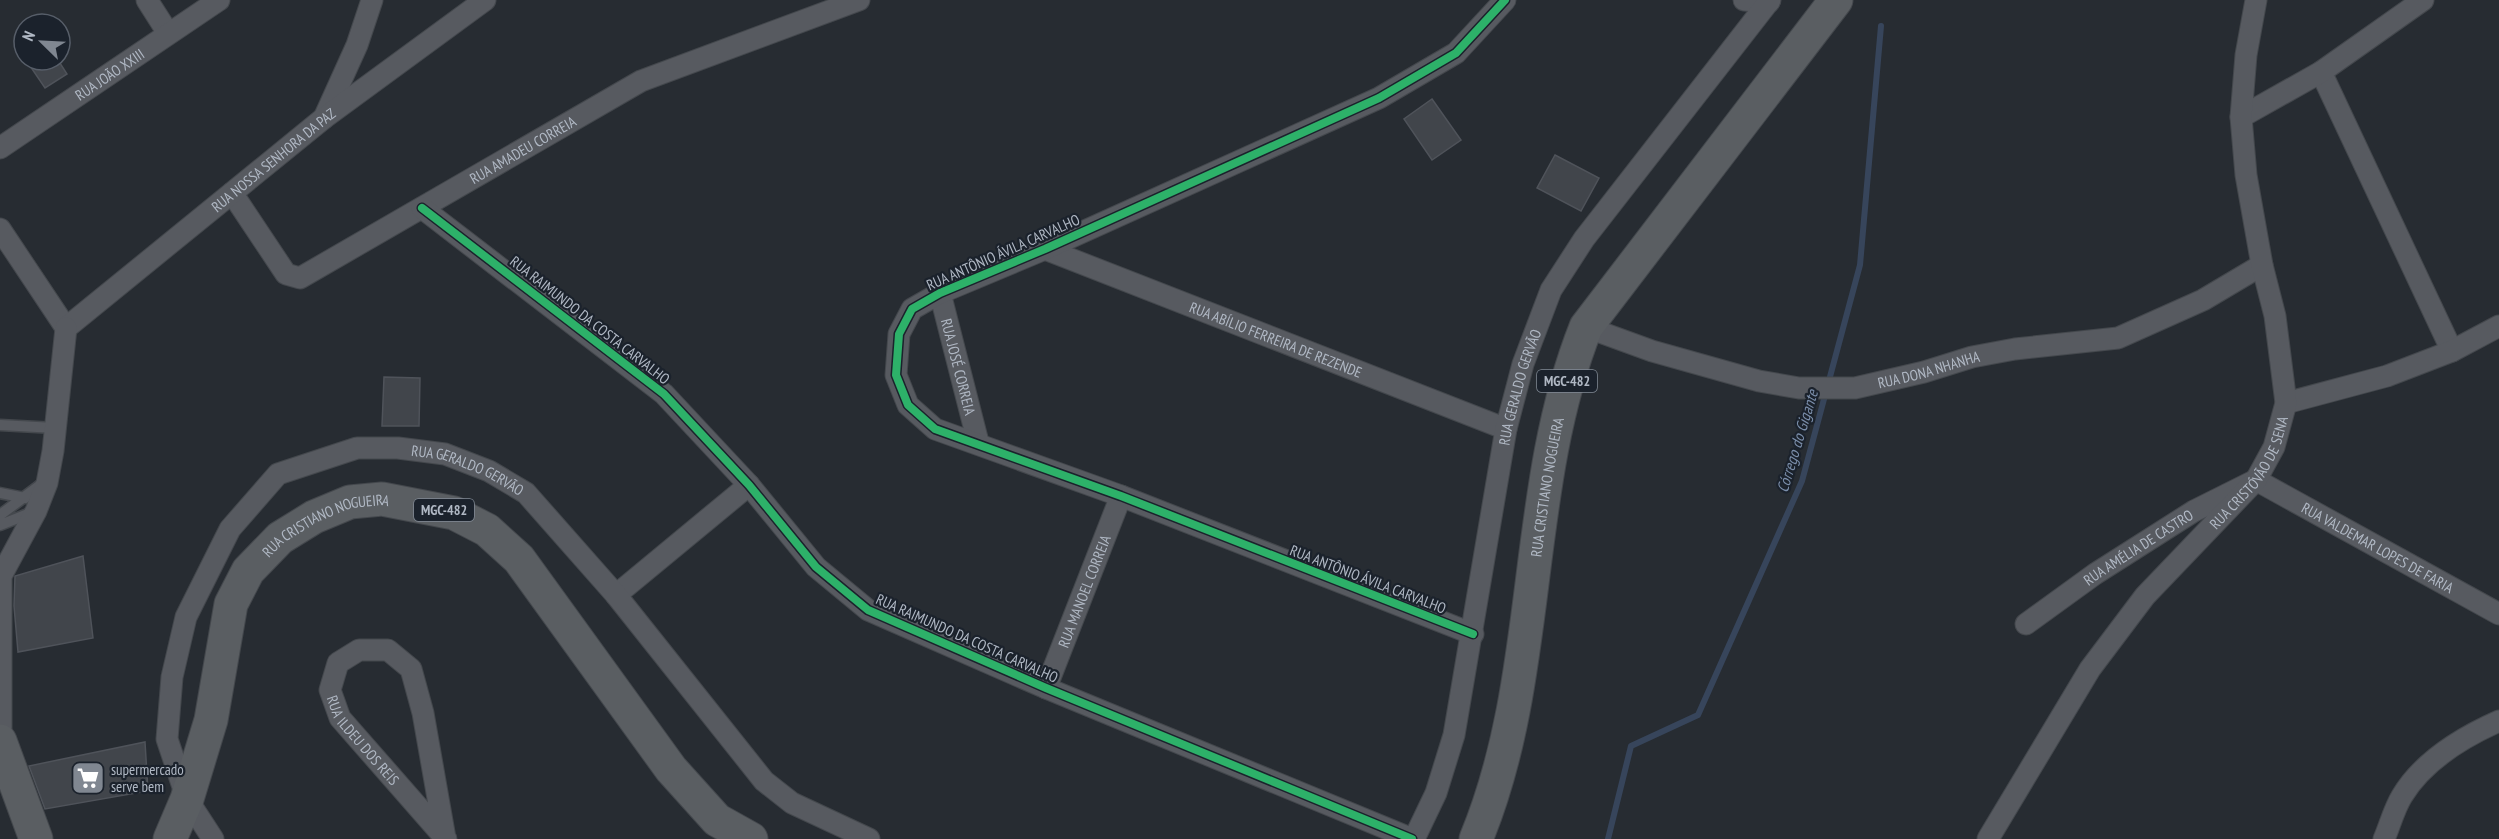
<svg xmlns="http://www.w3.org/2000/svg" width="2499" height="839" viewBox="0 0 2499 839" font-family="'PT Sans Narrow',sans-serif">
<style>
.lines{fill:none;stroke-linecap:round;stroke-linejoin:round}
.stream{stroke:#37455b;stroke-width:6}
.building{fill:#41454b;stroke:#4f535a;stroke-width:1.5}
.service-casing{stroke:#44484d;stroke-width:13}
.minor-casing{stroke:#44484d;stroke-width:23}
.trunk-casing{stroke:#44484d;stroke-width:35}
.service{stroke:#575a60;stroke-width:10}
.minor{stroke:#575a60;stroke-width:21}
.trunk{stroke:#5a5e62;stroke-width:33}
.cycleway-casing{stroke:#1b222c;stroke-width:11}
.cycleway{stroke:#2db169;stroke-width:8}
.labels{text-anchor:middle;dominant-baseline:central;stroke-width:4.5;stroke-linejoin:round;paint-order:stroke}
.shield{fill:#1b222c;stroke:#838b96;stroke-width:1.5}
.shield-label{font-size:14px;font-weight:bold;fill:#b0b8c4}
.street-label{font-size:15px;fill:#b0b8c4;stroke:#1b222c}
.poi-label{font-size:15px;fill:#b0b8c4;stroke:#1b222c;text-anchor:start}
.water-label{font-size:16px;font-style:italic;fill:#7b8eaa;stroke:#1b222c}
</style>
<rect width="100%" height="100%" fill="#272c32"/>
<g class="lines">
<path class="stream" d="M1608,839L1631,746L1698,715L1802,481L1860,265L1881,26"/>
</g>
<path class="building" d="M38,60H58L67,74L45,88L30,66Z
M1432,99L1461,140L1432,160L1404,119Z
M1555,155L1599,178L1581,211L1537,188Z
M384,377L420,378L419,426H382Z
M83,556L93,638L18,652L14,606L15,576Z
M145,742L148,791L45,809L29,766Z"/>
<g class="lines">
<g class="service-casing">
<path id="service" d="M0,425L55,428
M0,493L25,498
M0,515L43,483
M0,525L33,512"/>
</g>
<g class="minor-casing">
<g id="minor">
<path d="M147,0L168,33"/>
<path d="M1744,0L1769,2"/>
<path d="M2321,72L2452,351"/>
<path d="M2241,117L2321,72L2423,0"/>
<path d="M324,118L357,45L372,0"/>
<path id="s1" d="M0,148L219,0"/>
<path id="s2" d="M232,193L286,274L300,278L641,81L859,0"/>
<path d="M422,208L664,394L749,485L816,567L868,610L1046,688L1412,839"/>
<path d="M0,229L66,328"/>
<path id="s3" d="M1045,249L1506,429"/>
<path id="s4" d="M940,293L978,442"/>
<path id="s5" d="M1586,327L1652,351L1759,381L1799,388H1855L1924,372L1972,357L2015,349L2118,338L2203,300L2262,265"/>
<path id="s6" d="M66,328L324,118L485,0"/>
<path d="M2286,403L2387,376L2452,351L2499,326"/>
<path d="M616,595L749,485"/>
<path id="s7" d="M2026,624L2095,574L2194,511L2256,480L2499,614"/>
<path d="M1473,634L1121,496L935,429L908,405L896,375L899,334L912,309L940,293L1045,249L1379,98L1456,53L1505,0"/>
<path id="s8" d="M1046,688L1121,496"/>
<path d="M1,742V576L36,511L47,483L53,451L66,328"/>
<path id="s9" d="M445,838L423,713L411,669L388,650H359L338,663L330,690L340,718L446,839"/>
<path id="s10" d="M213,839L187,799L167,739L172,677L186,617L230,529L278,474L357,448H398L445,454L489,471L526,493L616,595L764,781L792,803L869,839"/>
<path id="s11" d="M1414,839L1436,793L1454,735L1506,429L1523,364L1551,290L1584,239L1770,0"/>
<path id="s12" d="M1988,839L2090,669L2145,596L2256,480L2274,447L2286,403L2275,316L2262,265L2246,175L2241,117L2246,55L2256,0"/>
<path d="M2384,839C2390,825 2394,809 2402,796C2423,761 2463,737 2499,721"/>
</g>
</g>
<g class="trunk-casing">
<g id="trunk">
<path d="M0,741L36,839"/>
<path id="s13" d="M170,839L187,799L211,720L231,604L248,571L280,538L314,517L350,502L382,499L454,513L487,530L519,559L671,769L717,820L751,839"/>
<path id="s14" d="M1476,839C1544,675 1521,490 1586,327L1836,0"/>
</g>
</g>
<use href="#service" class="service"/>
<use href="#minor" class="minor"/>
<use href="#trunk" class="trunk"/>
<g class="cycleway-casing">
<path id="cycleway" d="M422,208L664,394L749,485L816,567L868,610L1046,688L1412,839
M1473,634L1121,496L935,429L908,405L896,375L899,334L912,309L940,293L1045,249L1379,98L1456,53L1505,0"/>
</g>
<use href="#cycleway" class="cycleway"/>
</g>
<defs>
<g id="supermarket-square" transform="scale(1.725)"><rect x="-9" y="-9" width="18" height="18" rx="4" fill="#808791" stroke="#1b222c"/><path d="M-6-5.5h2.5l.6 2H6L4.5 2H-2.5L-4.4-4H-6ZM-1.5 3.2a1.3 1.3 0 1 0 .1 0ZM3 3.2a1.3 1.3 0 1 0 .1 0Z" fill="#fff"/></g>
</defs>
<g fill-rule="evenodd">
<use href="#supermarket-square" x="88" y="778"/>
</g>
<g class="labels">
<g class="shield">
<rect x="1537" y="370" width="60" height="22" rx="4.5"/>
<rect x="414" y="499" width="60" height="22" rx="4.5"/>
</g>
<g class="shield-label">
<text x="1567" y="381">MGC-482</text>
<text x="444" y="510">MGC-482</text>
</g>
<g class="street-label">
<text stroke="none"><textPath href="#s1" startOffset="132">RUA JOÃO XXIII</textPath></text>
<text stroke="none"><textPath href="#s2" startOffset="369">RUA AMADEU CORREIA</textPath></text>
<text stroke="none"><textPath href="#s6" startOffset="267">RUA NOSSA SENHORA DA PAZ</textPath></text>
<text transform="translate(1003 252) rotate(-24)">RUA ANTÔNIO ÁVILA CARVALHO</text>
<text transform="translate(590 320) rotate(38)">RUA RAIMUNDO DA COSTA CARVALHO</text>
<text stroke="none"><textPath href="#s3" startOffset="248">RUA ABÍLIO FERREIRA DE REZENDE</textPath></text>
<text stroke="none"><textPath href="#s4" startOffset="76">RUA JOSÉ CORREIA</textPath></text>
<text stroke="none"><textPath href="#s5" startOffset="354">RUA DONA NHANHA</textPath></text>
<text stroke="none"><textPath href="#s11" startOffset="466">RUA GERALDO GERVÃO</textPath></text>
<text stroke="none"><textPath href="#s12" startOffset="453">RUA CRISTÓVÃO DE SENA</textPath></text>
<text stroke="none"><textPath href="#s10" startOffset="604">RUA GERALDO GERVÃO</textPath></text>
<text stroke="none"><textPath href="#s14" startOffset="360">RUA CRISTIANO NOGUEIRA</textPath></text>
<text stroke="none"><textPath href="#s13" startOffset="375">RUA CRISTIANO NOGUEIRA</textPath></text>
<text stroke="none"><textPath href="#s7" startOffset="136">RUA AMÉLIA DE CASTRO</textPath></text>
<text stroke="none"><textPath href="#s7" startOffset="411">RUA VALDEMAR LOPES DE FARIA</textPath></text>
<text transform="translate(1368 579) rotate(21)">RUA ANTÔNIO ÁVILA CARVALHO</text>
<text stroke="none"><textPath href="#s8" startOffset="104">RUA MANOEL CORREIA</textPath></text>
<text transform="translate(967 638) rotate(24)">RUA RAIMUNDO DA COSTA CARVALHO</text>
<text stroke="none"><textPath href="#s9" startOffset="345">RUA ILDEU DOS REIS</textPath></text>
</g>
<g class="poi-label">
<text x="111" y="769">supermercado<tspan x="111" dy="17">serve bem</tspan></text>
</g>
<g class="water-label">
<text transform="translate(1797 441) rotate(-73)">Córrego do Gigante</text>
</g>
</g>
<g transform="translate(42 42) rotate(294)"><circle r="28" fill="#1b222c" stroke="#575e69" stroke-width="1.5"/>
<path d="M0-4.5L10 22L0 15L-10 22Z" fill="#808791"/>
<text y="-9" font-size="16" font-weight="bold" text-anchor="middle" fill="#b0b8c4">N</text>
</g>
</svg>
